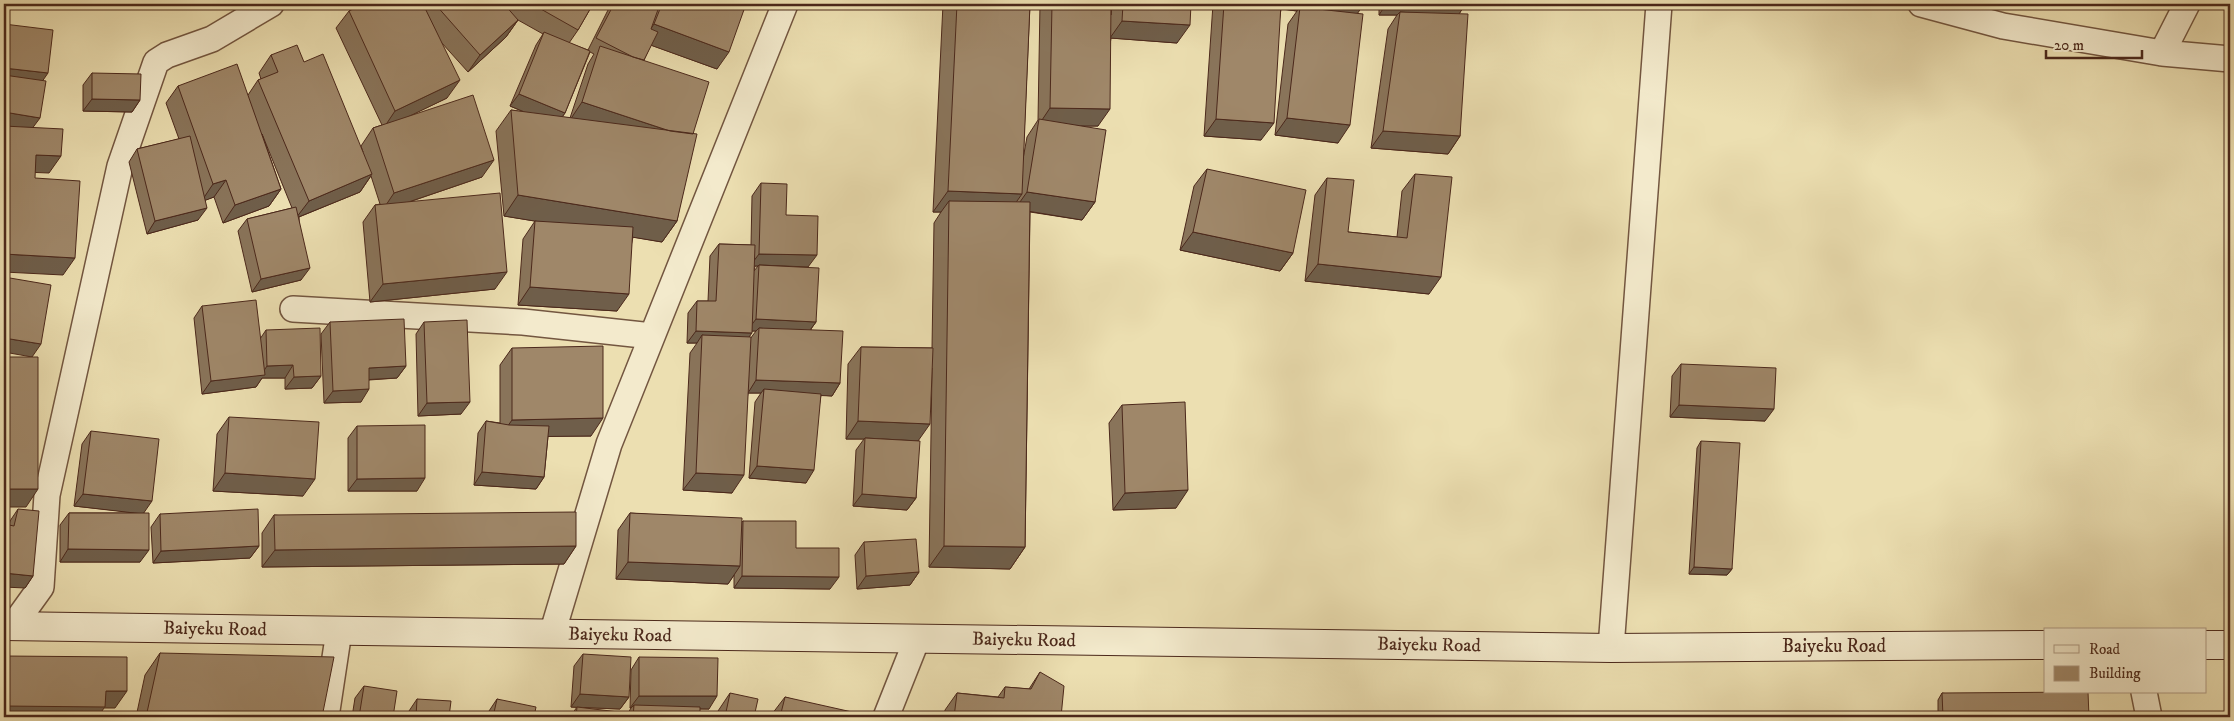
<svg xmlns="http://www.w3.org/2000/svg" width="2234" height="721" viewBox="0 0 2234 721" font-family="'IM FELL DW Pica',serif">
<style>
.lines{fill:none;stroke-linecap:round;stroke-linejoin:round}
.street-casing{stroke:#735640;stroke-width:28}
.secondary-casing{stroke:#4b281b;stroke-width:30}
.street{stroke:#f3eacc;stroke-width:25}
.secondary{stroke:#f3eacc;stroke-width:28}
.wall{fill:#89745a;stroke:#4b281b;fill-rule:evenodd}
.shaded-wall{fill:#6f5e4a;stroke:#4b281b}
.building{fill:#9f8769;stroke:#4b281b}
.labels{text-anchor:middle;dominant-baseline:central;stroke-width:5;stroke-linejoin:round;paint-order:stroke}
.street-label{font-size:19px;fill:#4b281b;stroke:#f3eacc}
</style>
<rect width="100%" height="100%" fill="#ecdfb1"/>
<filter id="stains"><feTurbulence type="fractalNoise" baseFrequency=".004" numOctaves="4"/><feColorMatrix values="0 0 0 0 .2 0 0 0 0 .09 0 0 0 0 .02 0 0 0 .5 -.17"/></filter>
<radialGradient id="worn" r=".72"><stop offset=".6" stop-color="#630" stop-opacity="0"/><stop offset="1" stop-color="#630" stop-opacity=".3"/></radialGradient>
<g class="lines">
<g class="street-casing">
<path id="street" d="M1921,4L2003,26L2162,53L2230,59
M2162,53L2187,4
M293,309L523,322L652,336
M13,626L41,587L47,495L120,166L156,62L167,55L212,39L271,4
M552,634L609,444L785,4
M1611,648L1659,4
M2144,692L2149,717
M326,717L339,631
M886,717L917,639"/>
</g>
<g class="secondary-casing">
<path id="secondary" d="M4,626L1611,648L2045,645
M2205,645H2230"/>
</g>
<use href="#street" class="street"/>
<use href="#secondary" class="secondary"/>
</g>
<path class="wall" d="M363,4H504L506,6L507,4H593L578,30L569,43L588,50L611,4H746L717,69L651,45L644,60L693,134L677,221L662,242L633,237L617,311L518,305L523,239L535,221L504,216L496,131L511,110L524,112L510,106L536,45L543,34L518,20L506,37L468,72L441,42L447,98L409,116L482,177L409,202L495,289L370,302L363,222L375,205L380,204L371,176L360,192L299,217L301,280L252,292L238,231L247,219L292,208L262,134L281,189L269,206L223,223L214,197L205,200L198,220L147,234L129,162L137,149L179,139L166,103L178,86L248,95L258,80L261,79L259,73L271,55L304,62L363,152L361,146L373,128L382,125L336,28L349,11ZM590,52L594,54L588,64L570,118L562,117L565,113Z
M943,4H1030L1023,159L1027,137L1038,120L1040,4H1111V15L1112,4H1191L1177,43L1111,38L1098,126H1082L1095,202L1082,220L1030,212L1025,547L1010,569L929,567L932,368L918,441L916,498L907,510L853,506L856,450L864,439H846L848,364L861,347L932,348L934,223L941,212H933Z
M1213,4H1364L1357,13L1338,143L1275,135L1288,24L1297,11L1281,9L1261,140L1204,136Z
M1379,4H1465L1459,14L1460,136L1448,154L1371,148L1388,29L1397,15H1379Z
M92,73L140,100L132,112L83,111V85Z
M1207,169L1293,253L1280,271L1180,250L1194,186Z
M1415,174L1429,294L1305,281L1315,195L1327,178L1348,232L1397,237L1402,191Z
M761,183L786,215L808,267L816,322L811,329L840,383L832,396L821,395L806,483L749,478L755,402L761,393H748L732,493L683,490L690,353L697,343H687L688,313L697,301H708L710,256L719,244L751,245L752,196ZM755,266H758L754,271ZM752,331H756L750,339L749,337Z
M202,306L260,339L266,330L321,376L312,388L285,389V378H262L256,387L202,394L194,318Z
M330,322L406,366L397,378L369,380L361,402L324,403L321,334Z
M424,322L461,414L418,416L416,334Z
M512,348L591,436H548L544,477L536,489L474,485L478,433L486,421L500,423V365Z
M1681,364L1765,421L1670,417L1672,376Z
M1122,405L1176,508L1113,510L1109,423Z
M229,417L303,496L213,491L217,434Z
M357,426L417,491H348V438Z
M91,431L144,513L140,562H60V525L69,513H139L74,506L82,444Z
M1701,441L1732,569L1727,575L1689,574L1697,448Z
M18,509L33,576L25,588L9,525L10,521Z
M630,513L742,522L743,521L796,548L830,589L734,588V575L728,584L616,579L618,530Z
M160,514L259,546L250,558L153,563L151,527Z
M274,515L576,546L564,564L262,567V533Z
M864,542L919,572L910,585L857,589L855,555Z
M160,653L322,717H136L145,675Z
M583,654L629,697L620,709L571,707L574,666Z
M639,657L709,709H700L633,717H570L577,707L627,715L631,708H630L631,670Z
M1040,672L1061,717H944L945,710L957,693L998,697L1005,687L1029,689Z
M364,686L393,717H352L355,698Z
M730,693L754,717H717L718,711Z
M1942,693L2089,717H1938V700Z
M785,697L851,717H772V714Z
M417,699L449,717H408L409,711Z
M497,699L534,717H485Z"/>
<path class="shaded-wall" d="M76,4H116L113,9Z
M862,4H921L861,5Z
M1280,4H1364L1355,17L1300,7L1297,11L1277,8Z
M1386,4H1438L1465,5L1457,17L1400,12L1397,15H1379Z
M518,20L506,37L468,72L480,55Z
M1122,21L1190,25L1177,43L1110,38Z
M654,24L729,52L717,69L642,42Z
M4,68L48,73L39,86L4,81Z
M460,80L447,98L383,129L395,111Z
M519,94L565,113L556,125L510,106Z
M92,99L140,100L132,112L83,111Z
M582,102L691,138L570,120Z
M1050,108L1110,109L1098,126H1038Z
M4,112L40,118L31,130L4,126Z
M1287,118L1350,125L1338,143L1275,135Z
M1216,119L1274,123L1261,140L1204,136Z
M1383,131L1460,136L1448,154L1371,148Z
M36,155L61,156L49,173L24,172Z
M494,160L482,177L382,211L394,193Z
M372,174L360,192L296,218L309,201Z
M226,180L214,197L201,202L213,184Z
M281,189L269,206L223,223L235,205Z
M948,191L1022,194L1007,215L949,201L941,212H933Z
M1027,192L1095,202L1082,220L1015,209Z
M518,195L677,221L662,242L504,216Z
M207,208L198,220L147,234L155,221Z
M1193,232L1293,253L1280,271L1180,250Z
M4,254L75,258L63,275L4,272Z
M759,254L817,255L808,267L759,265L758,266H750Z
M1318,264L1441,277L1429,294L1305,281Z
M310,268L301,280L252,292L261,279Z
M507,272L495,289L370,302L383,284Z
M530,287L629,294L617,311L518,305Z
M756,319L816,322L807,334L759,328L756,331H747Z
M696,331L752,333L743,345L702,335L697,343H687Z
M4,338L41,344L32,357L4,352Z
M293,365L285,378H262L256,387L202,394L211,381L261,375L267,366Z
M406,366L397,378L360,380L369,368Z
M321,376L312,388L285,389L294,377Z
M756,380L840,383L832,396L764,393V389L761,393H748Z
M369,389L361,402L324,403L333,391Z
M470,402L461,414L418,416L427,403Z
M1679,405L1774,409L1765,421L1670,417Z
M603,418L591,436L500,437L512,420Z
M858,421L930,424L918,441L865,438L864,439H846Z
M757,466L814,470L806,483L749,478Z
M482,472L544,477L536,489L474,485Z
M225,473L315,479L303,496L213,491Z
M696,473L744,475L732,493L683,490Z
M425,478L417,491H348L357,479Z
M4,489H38L26,507H4Z
M1188,490L1176,508L1113,510L1125,493Z
M83,494L152,501L143,514L74,506Z
M862,494L916,498L907,510L853,506Z
M259,546L250,558L153,563L161,551Z
M576,546L564,564L262,567L275,550Z
M944,546L1025,547L1010,569L929,567Z
M68,549L149,550L140,562H60Z
M628,562L740,566L728,584L616,579Z
M1694,567L1732,569L1727,575L1689,574Z
M919,572L910,585L857,589L866,576Z
M4,573L33,576L25,588L4,587Z
M742,576L839,577L830,589L734,588Z
M106,691H127L115,708H104L98,717H4V706Z
M580,694L629,697L620,709L571,707Z
M639,696H717L709,709L634,708V705L631,708H630Z"/>
<path class="building" d="M363,4H423L460,80L395,111L349,11Z
M435,4H504L518,20L480,55Z
M532,4H593L578,30Z
M614,4H660L651,29L658,32L644,60L633,57L596,38Z
M662,4H746L729,52L654,24Z
M957,4H1030L1022,194L948,191Z
M1052,4H1111L1110,109L1050,108Z
M1123,4H1191L1190,25L1122,21Z
M1224,4H1281L1274,123L1216,119Z
M1438,4H1465V5Z
M1300,7L1363,14L1350,125L1287,118Z
M1400,12L1468,14L1460,136L1383,131Z
M4,24L53,30L48,73L4,68Z
M544,32L590,51L565,113L519,94Z
M297,45L304,62L323,54L372,174L309,201L258,80L278,72L271,55Z
M600,46L709,82L693,134L670,131L582,102Z
M237,64L281,189L235,205L226,180L213,184L178,86Z
M92,73L141,74L140,100L92,99Z
M4,75L46,81L40,118L4,112Z
M473,95L494,160L394,193L373,128Z
M511,110L697,134L677,221L518,195Z
M1039,119L1106,130L1095,202L1027,192Z
M4,126L63,129L61,156L36,155L35,178L80,181L75,258L4,254Z
M190,136L207,208L155,221L137,149Z
M1207,169L1306,190L1293,253L1193,232Z
M1415,174L1452,177L1441,277L1318,264L1327,178L1354,180L1348,232L1407,238Z
M761,183L787,184L786,215L818,216L817,255L759,254Z
M500,193L507,272L383,284L375,205Z
M949,201L1030,202L1025,547L944,546Z
M296,207L310,268L261,279L247,219Z
M535,221L633,227L629,294L530,287Z
M719,244L755,245L752,333L696,331L697,301H716Z
M759,265L819,268L816,322L756,319Z
M4,277L51,285L41,344L4,338Z
M256,300L265,375L211,381L202,306Z
M404,319L406,366L369,368V389L333,391L330,322Z
M467,320L470,402L427,403L424,322Z
M320,328L321,376L294,377L293,365L267,366L266,330Z
M759,328L843,331L840,383L756,380Z
M702,335L751,337L744,475L696,473Z
M603,346V418L512,420V348Z
M861,347L933,348L930,424L858,421Z
M4,357H38V489H4Z
M1681,364L1776,368L1774,409L1679,405Z
M764,389L821,394L814,470L757,466Z
M1185,402L1188,490L1125,493L1122,405Z
M229,417L319,422L315,479L225,473Z
M486,421L509,425L549,426L544,477L482,472Z
M425,425V478L357,479V426Z
M91,431L159,439L152,501L83,494Z
M865,438L920,441L916,498L862,494Z
M1701,441L1740,443L1732,569L1694,567Z
M18,509L39,511L33,576L4,573V524L14,526Z
M258,509L259,546L161,551L160,514Z
M576,512V546L275,550L274,515Z
M69,513H149V550L68,549Z
M630,513L742,518L740,566L628,562Z
M743,521H796V548H839V577L742,576Z
M916,539L919,572L866,576L864,542Z
M160,653L334,657L322,717H146Z
M583,654L631,657L629,697L580,694Z
M4,656L127,657V691H106L105,707L4,706Z
M639,657L718,658L717,696H639Z
M1040,672L1064,686L1061,717H954L957,693L1004,698L1005,687L1031,689Z
M364,686L397,691L393,717H359Z
M2088,692L2089,717H1943L1942,693Z
M730,693L758,699L754,717H725Z
M785,697L852,712L851,717H780Z
M417,699L451,701L449,717H416Z
M497,699L536,707L534,717H493Z
M634,705L700,707V717H633Z
M577,707L627,713L626,717H576Z
M545,714L565,717H544Z"/>
<g class="labels">
<g class="street-label">
<text transform="translate(215 629) rotate(1)">Baiyeku Road</text>
<text transform="translate(620 635) rotate(1)">Baiyeku Road</text>
<text transform="translate(1024 640) rotate(1)">Baiyeku Road</text>
<text transform="translate(1429 645) rotate(1)">Baiyeku Road</text>
<text x="1834" y="646">Baiyeku Road</text>
</g>
</g>
<rect width="2234" height="721" fill="none" stroke="#ecdfb1" stroke-width="20"/>
<rect x="5" y="5" width="2224" height="711" fill="none" stroke="#4b281b" stroke-width="2.5"/>
<rect x="10" y="10" width="2214" height="701" fill="none" stroke="#4b281b"/>
<rect x="2044" y="628" width="162" height="65" fill="#f3eacc" stroke="#b09c85"/>
<rect x="2054" y="645" width="25" height="8" fill="#f3eacc" stroke="#b09c85"/>
<text x="2089" y="654" font-size="15" fill="#4b281b">Road</text>
<rect x="2054" y="666" width="25" height="15" fill="#9f8769" stroke="#b09c85"/>
<text x="2089" y="678" font-size="15" fill="#4b281b">Building</text>
<path d="M2046 50v8h96v-8" fill="none" stroke="#4b281b" stroke-width="2.5"/>
<text x="2054" y="50" font-size="15" fill="#4b281b" stroke="#f3eacc" stroke-width="4" paint-order="stroke">20 m</text>
<rect width="100%" height="100%" filter="url(#stains)"/>
<rect width="100%" height="100%" fill="url(#worn)"/>
</svg>
